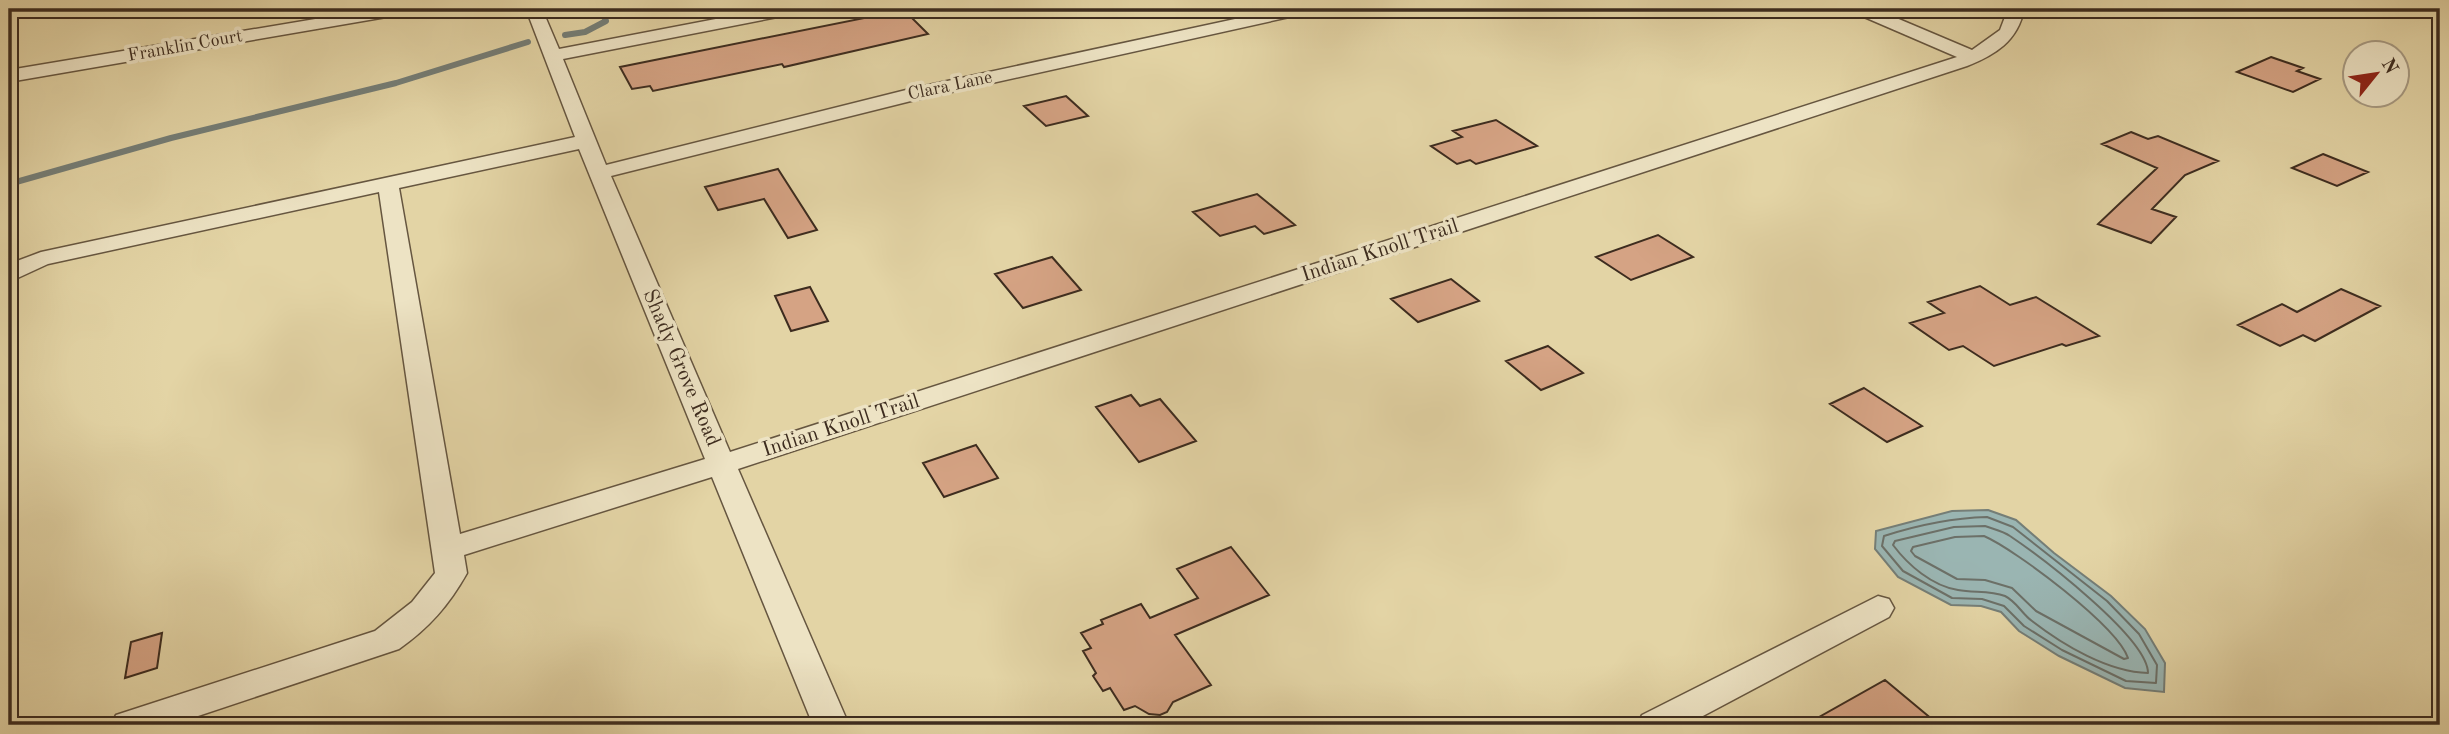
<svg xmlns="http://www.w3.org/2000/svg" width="2449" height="734" viewBox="0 0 2449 734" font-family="'Old Standard TT',serif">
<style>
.water{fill:#9ab5b2;stroke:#757e77;stroke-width:2}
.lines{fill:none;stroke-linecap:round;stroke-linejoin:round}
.shore{stroke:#6c7068;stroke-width:2}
.stream{stroke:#757e77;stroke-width:6}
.building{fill:#d5a384;stroke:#3d2c1f;stroke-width:2}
.minor-casing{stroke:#665640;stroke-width:3}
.minor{fill:#ede3c4;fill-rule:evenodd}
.labels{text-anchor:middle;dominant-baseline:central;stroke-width:7;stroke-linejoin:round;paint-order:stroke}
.far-street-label{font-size:18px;fill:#3d2c1f;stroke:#ede3c4}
.street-label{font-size:21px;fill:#3d2c1f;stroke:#ede3c4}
</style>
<rect width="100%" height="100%" fill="#e3d4a5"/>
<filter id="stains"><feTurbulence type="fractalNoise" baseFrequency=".00286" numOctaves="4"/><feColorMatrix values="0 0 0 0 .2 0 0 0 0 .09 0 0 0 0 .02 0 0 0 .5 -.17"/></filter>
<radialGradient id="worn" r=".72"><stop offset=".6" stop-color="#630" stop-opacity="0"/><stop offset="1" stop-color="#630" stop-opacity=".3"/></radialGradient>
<path class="water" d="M1988,510L2016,520L2054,553L2111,596L2145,629L2165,663L2164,692L2125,688L2059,656L2019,631L2001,612L1981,606L1951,605L1898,577L1875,549L1876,531L1952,511Z"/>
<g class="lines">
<path class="shore" d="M1987,517L2013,527L2107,601L2139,634L2157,665L2156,683L2126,681L2062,650L2024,626L2004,606L1982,599L1952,598L1903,571L1882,546L1884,536C1918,525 1951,518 1987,517Z
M1985,526C1993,529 2003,531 2010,536C2041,557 2148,638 2148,673C2108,672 2063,645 2032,621C2022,614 2017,602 2005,596C1990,590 1974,593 1958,590C1932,586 1908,565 1893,545L1895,541L1954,527Z
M1984,536C2016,550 2117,626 2128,658L2124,659L2036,611L2012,588L1985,580L1957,579L1915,556L1911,551L1913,547L1955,537Z"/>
<path class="stream" d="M565,35L585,32L606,21L601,9
M9,184L171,138L396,83L528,42"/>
</g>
<path class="building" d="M889,13L894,18L909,15L928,34L784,67L782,64L653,91L650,86L632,89L620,67Z
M2271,57L2303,68L2297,71L2320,79L2293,92L2237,72Z
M1066,96L1088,116L1046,126L1024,106Z
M1496,120L1537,146L1476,164L1470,160L1457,164L1431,146L1462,137L1453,131Z
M2131,132L2148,139L2158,136L2218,161L2185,175L2152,209L2176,217L2151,243L2098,224L2157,168L2102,144Z
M2323,154L2368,172L2337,186L2292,168Z
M778,169L817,230L788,238L764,199L718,210L705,187Z
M1257,194L1295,225L1264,234L1255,226L1220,236L1193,212Z
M1658,235L1693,257L1631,280L1596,257Z
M1052,257L1081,290L1023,308L995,274Z
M1451,279L1479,301L1418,322L1391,299Z
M1980,286L2010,305L2036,297L2099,336L2066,346L2062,344L1994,366L1963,346L1949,350L1910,323L1944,313L1928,302Z
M810,287L828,321L791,331L775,296Z
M2341,289L2380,306L2315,341L2303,335L2280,346L2238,325L2282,304L2297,312Z
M1548,346L1583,373L1541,390L1506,361Z
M1864,388L1922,426L1887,442L1830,404Z
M1131,395L1140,406L1160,399L1196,441L1139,462L1096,407Z
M976,445L998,478L944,497L923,463Z
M1231,547L1269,595L1175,635L1211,685L1173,702L1167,712L1160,715L1149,714L1135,706L1124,710L1110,688L1103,691L1093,676L1096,673L1083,651L1091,648L1081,633L1103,624L1101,620L1141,604L1150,618L1198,598L1177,569Z
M162,633L157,668L125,678L131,642Z
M1885,680L1939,725H1805Z"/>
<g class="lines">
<g class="minor-casing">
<path id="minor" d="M375,9H412L404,14L9,82V70Z
M526,9H542L559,49L768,9H801L793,14L563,59L606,165L910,89L1281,9H1311L1303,14L911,101L611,176L730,452L1957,57L1855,13L1853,9H1875L1972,50L2000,30L2008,9H2024C2018,41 1995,55 1967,66L738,469L849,725H813L712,477L464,555L467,573C449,605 429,628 399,649L171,725H111L116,715L375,631L412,602L435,573L379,192L48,264L9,282V264L41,252L575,137ZM579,149L705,459L460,534L399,188Z
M1878,596L1889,599L1894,608L1889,617L1686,725H1637L1642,715Z"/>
</g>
<use href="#minor" class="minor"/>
</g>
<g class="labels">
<g class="far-street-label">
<text transform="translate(185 46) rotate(-10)">Franklin Court</text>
<text transform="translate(950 86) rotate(-12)">Clara Lane</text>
</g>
<g class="street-label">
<text transform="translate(1380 251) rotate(-18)">Indian Knoll Trail</text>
<text transform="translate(681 368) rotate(67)">Shady Grove Road</text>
<text transform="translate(841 426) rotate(-18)">Indian Knoll Trail</text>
</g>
</g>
<rect width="2449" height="734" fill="none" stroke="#e3d4a5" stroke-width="35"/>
<rect x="10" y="10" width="2428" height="713" fill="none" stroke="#3d2c1f" stroke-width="3.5"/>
<rect x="18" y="18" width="2414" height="699" fill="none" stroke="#3d2c1f" stroke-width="2"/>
<g transform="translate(2376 74) rotate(60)"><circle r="33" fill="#ede3c4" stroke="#a79a82" stroke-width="2"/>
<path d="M0-5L12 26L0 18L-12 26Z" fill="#8f2418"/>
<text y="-10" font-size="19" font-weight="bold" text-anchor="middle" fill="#3d2c1f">N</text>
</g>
<rect width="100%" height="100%" filter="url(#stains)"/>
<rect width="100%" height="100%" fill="url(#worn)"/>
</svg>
